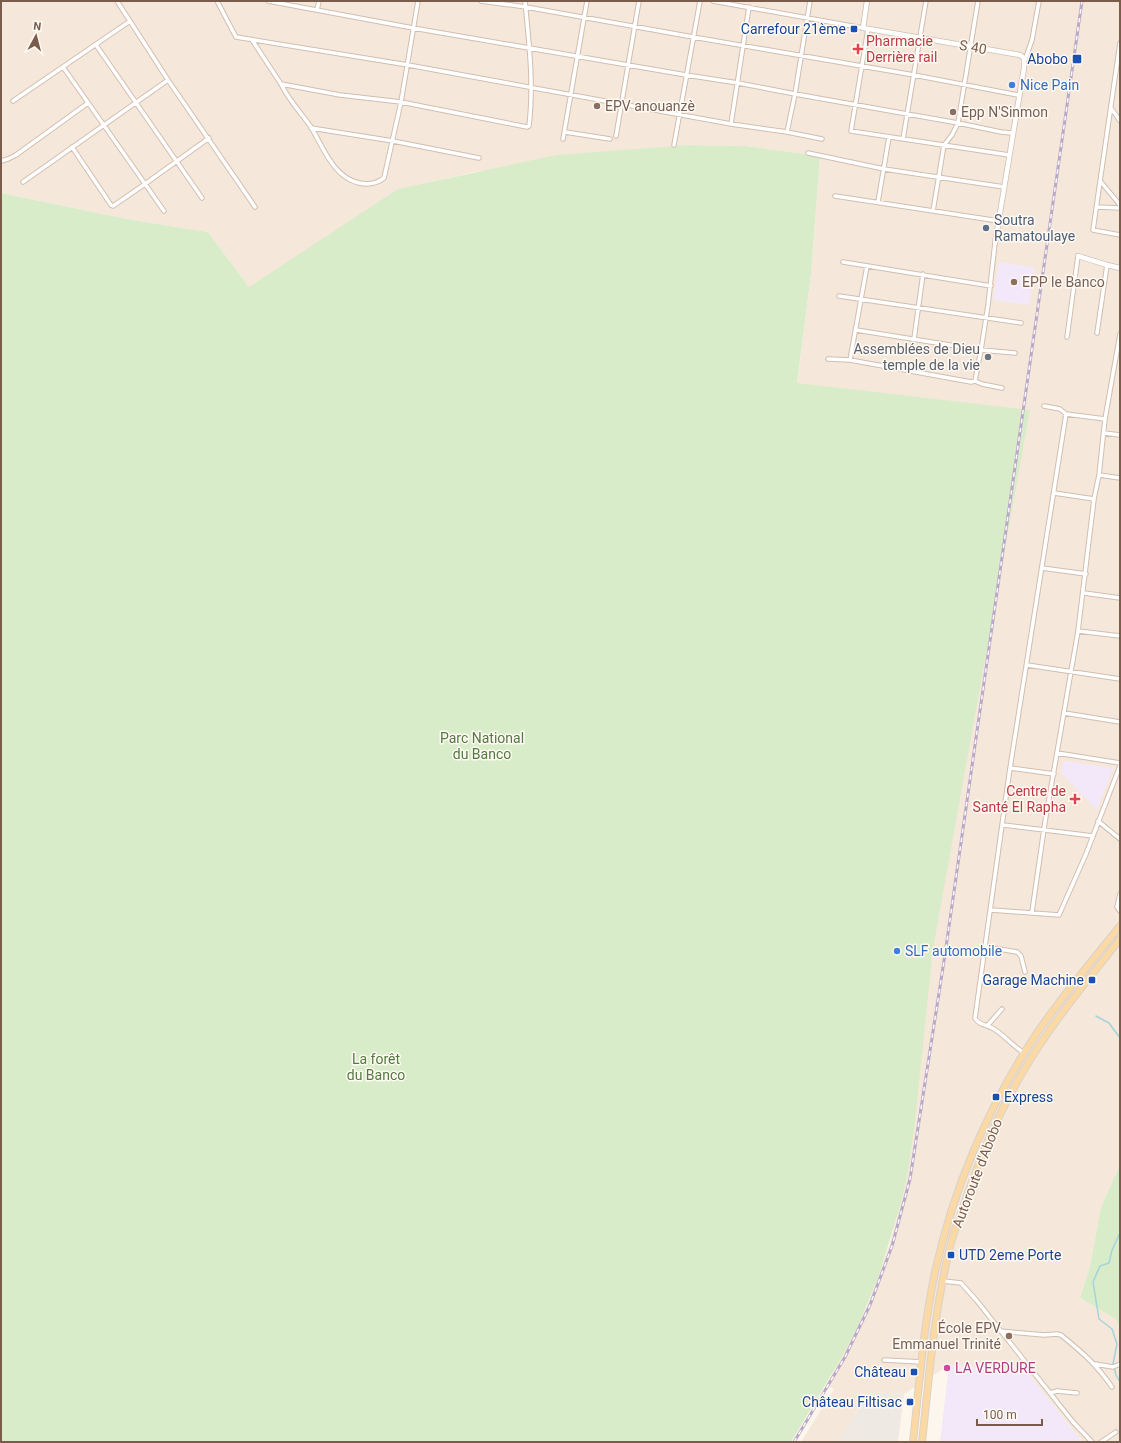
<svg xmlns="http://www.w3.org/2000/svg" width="1121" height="1443" viewBox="0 0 1121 1443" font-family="Roboto,sans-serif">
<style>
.residential{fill:#f5e8da;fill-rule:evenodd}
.industrial{fill:#efe9e4}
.education{fill:#f3e8fa}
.green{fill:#d8ecc9}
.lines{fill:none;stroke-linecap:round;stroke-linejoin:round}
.stream{stroke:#a5d3da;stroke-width:1.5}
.minor-casing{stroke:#d1beb0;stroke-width:5.5}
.tertiary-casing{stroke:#d1beb0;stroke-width:6}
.primary-casing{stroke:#dad1cd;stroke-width:8}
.minor{stroke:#fff;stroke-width:3.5}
.tertiary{stroke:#fff;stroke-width:4.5}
.primary{stroke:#fbd9a5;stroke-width:6}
.rail-casing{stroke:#b9a8c9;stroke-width:3}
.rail{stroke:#fffaf3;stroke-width:1.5;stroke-dasharray:4.5;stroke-linecap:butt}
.transit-dot{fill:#1a4fb4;stroke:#fffaf3;stroke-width:1.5}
.health-dot{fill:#e0444e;stroke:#fffaf3;stroke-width:1.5}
.shop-dot{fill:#3f7fe0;stroke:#fffaf3;stroke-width:1.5}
.education-dot{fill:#8d6e63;stroke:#fffaf3;stroke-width:1.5}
.service-dot{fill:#5c6f8a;stroke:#fffaf3;stroke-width:1.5}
.worship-dot{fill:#6b7280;stroke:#fffaf3;stroke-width:1.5}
.hotel-dot{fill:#d1479c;stroke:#fffaf3;stroke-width:1.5}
.labels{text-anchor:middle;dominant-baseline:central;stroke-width:3;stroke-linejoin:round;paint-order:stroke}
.transit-label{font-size:14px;fill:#164399;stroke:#fffaf3;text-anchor:end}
.health-label{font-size:14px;fill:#be3a42;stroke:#fffaf3;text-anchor:start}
.street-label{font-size:14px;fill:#7a5c4d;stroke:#fffaf3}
.shop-label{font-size:14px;fill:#366cbe;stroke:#fffaf3;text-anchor:start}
.education-label{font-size:14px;fill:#785e54;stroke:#fffaf3;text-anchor:start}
.service-label{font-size:14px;fill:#4e5e75;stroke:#fffaf3;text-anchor:start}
.worship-label{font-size:14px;fill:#5b616d;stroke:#fffaf3;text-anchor:end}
.park-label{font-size:14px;fill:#537a41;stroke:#fffaf3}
.hotel-label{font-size:14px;fill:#b23c85;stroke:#fffaf3;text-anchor:start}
</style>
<rect width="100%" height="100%" fill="#fdf6ec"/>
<path class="residential" d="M1,1H1120V1165L1101,1207L1090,1266L1080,1298L1116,1319L1120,1331V1442H1083L1071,1428L1029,1374L949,1365L904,1394L869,1392L838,1442H801L834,1389L826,1385L842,1357L868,1304L889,1246L900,1207L249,287L208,232L132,220L1,193ZM688,145L745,146L820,156L811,274L797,384L1030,410L543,362L398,190L474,172Z"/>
<path class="industrial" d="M869,1392L904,1394L898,1442H838Z"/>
<path class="education" d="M999,262L1035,268L1029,305L993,300Z
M1063,761L1113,768L1097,810L1061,773Z
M949,1365L1029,1374L1071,1428L1083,1442H940Z"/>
<path class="green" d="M688,145L745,146L820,156L811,274L797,383L1030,410L933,949L914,1130L907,1177L900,1207L878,1278L858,1326L842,1357L791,1442H1V193L132,220L208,232L249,287L398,189L556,155Z
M1120,1165V1331L1116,1319L1080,1298L1090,1266L1101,1207Z"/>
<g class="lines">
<path class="stream" d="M1096,1016L1109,1023L1120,1038
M1120,1233L1112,1250L1109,1263L1100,1266L1093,1282L1099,1319L1112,1329L1117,1344L1113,1364L1116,1375L1120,1382"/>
<g class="minor-casing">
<path id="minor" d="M117,1L168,80L255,207
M217,1L236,37L408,65L731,124L787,132L822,139
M268,1L413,28L686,75L738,83L795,94L958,123L1001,132L1012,133
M481,1L526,7L693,37L914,75L1018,95
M713,1L863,28
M317,10L319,1
M868,29L851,131L1009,155
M252,40L281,84C288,99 301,113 311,127C323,147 333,177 359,183C368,185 376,184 384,178L401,102L418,1
M1120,43L1093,230L1120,235
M96,45L202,198
M1025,60L1032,40L1039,1
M63,67L164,211
M281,84L340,95L401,102L527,127L529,126C534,84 529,43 525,1
M13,101L130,21
M1111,108L1120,121
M731,124L749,7
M311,128L393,141L479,158
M565,132L610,139
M787,132L795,94L810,1
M616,136L639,1
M563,139L587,1
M903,139L926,1
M674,145L700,1
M72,147L111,205L113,206L145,184L209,138
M808,153L884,169L1004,187
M1,161L8,159L16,155L88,103
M23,182L168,80
M1101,182L1120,205
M835,196L999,221
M878,202L889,137
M1097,207L1120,208
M933,211L944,145L952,135L958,123L978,1
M843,262L991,286
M839,296L1021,323
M856,330L981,350L1015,353
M1097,333L1107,265
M1067,337L1078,256
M914,339L923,274
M828,359L850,360L971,382L975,381L981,350L988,305L995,243
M850,360L867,266
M975,381L982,384L1002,388
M1044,406L1060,409L1066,414L1105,419
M1104,433L1120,435
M1099,475L1120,478
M1054,493L1094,499
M1042,568L1086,574
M1084,593L1120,598
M1078,631L1120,636
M1027,665L1120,679
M1064,713L1120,722
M1057,753L1120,763
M1010,768L1054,774
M1098,821L1120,839
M1003,825L1093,836
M1120,894L1117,907L1120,911
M991,910L1059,915L1086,854L1120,766
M1032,912L1045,822L1078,631L1094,499L1099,475L1105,419L1120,334
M986,947L1017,952L1021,956L1025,972
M987,1026L1002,1009
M1024,1053C1013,1046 1005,1036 994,1029C988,1025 978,1025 975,1018L1010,768L1066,414
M943,1281L961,1283L977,1301L1073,1422L1092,1442
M1000,1331L1044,1335L1057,1334L1061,1335C1083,1353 1095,1363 1112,1387
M884,1360L922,1362
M1095,1364L1113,1367L1120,1364
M1050,1393L1057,1391L1077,1393
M1101,1442L1116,1432"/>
</g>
<g class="tertiary-casing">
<path id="tertiary" d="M867,1L863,28L1020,55L1024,58V68L995,243
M1078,256L1107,265L1120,268"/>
</g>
<g class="primary-casing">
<path id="primary" d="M913,1442C919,1387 923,1331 934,1277C952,1191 988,1106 1037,1033C1062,996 1092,961 1120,926
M922,1442C929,1378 934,1313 949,1251C952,1236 958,1222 963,1208C982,1148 1009,1089 1045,1037C1068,1003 1095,971 1120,939"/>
</g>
<use href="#minor" class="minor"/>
<use href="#tertiary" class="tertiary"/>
<use href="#primary" class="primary"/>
<g class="rail-casing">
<path id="rail" d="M794,1442L845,1357L870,1305L892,1246L910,1179L944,961L1082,1"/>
</g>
<use href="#rail" class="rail"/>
</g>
<g class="transit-dot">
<rect x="850" y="25" width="8" height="8" rx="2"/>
<rect x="1072" y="54" width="10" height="10" rx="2"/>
<rect x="1088" y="976" width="8" height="8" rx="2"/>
<rect x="992" y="1093" width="8" height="8" rx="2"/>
<rect x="947" y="1251" width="8" height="8" rx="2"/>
<rect x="910" y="1368" width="8" height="8" rx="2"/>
<rect x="906" y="1398" width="8" height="8" rx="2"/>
</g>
<g class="health-dot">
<path d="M856 43h4v4h4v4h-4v4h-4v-4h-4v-4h4z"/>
<path d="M1073 793h4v4h4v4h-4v4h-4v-4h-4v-4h4z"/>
</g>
<g class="shop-dot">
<circle cx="1012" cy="85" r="4"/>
<circle cx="897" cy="951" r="4"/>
</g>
<g class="education-dot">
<circle cx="597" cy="106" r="4"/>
<circle cx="953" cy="112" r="4"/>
<circle cx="1014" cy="282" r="4"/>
<circle cx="1009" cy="1336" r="4"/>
</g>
<circle class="service-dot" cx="986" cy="228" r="4"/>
<circle class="worship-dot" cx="988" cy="357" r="4"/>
<circle class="hotel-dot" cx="947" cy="1368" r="4"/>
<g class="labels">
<g class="transit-label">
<text x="846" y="29">Carrefour 21ème</text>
<text x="1068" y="59">Abobo</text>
<text x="1084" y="980">Garage Machine</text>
<text x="1004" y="1097" text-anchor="start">Express</text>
<text x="959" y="1255" text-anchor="start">UTD 2eme Porte</text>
<text x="906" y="1372">Château</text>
<text x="902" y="1402">Château Filtisac</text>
</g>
<g class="health-label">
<text x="866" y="41">Pharmacie<tspan x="866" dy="16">Derrière rail</tspan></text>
<text x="1066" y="791" text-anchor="end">Centre de<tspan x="1066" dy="16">Santé El Rapha</tspan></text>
</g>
<g class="street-label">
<text transform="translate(973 47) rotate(10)">S 40</text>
<text transform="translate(977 1173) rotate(-69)">Autoroute d'Abobo</text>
</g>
<g class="shop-label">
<text x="1020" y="85">Nice Pain</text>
<text x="905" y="951">SLF automobile</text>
</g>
<g class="education-label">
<text x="605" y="106">EPV anouanzè</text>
<text x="961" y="112">Epp N'Sinmon</text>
<text x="1022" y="282">EPP le Banco</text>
<text x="1001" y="1328" text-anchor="end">École EPV<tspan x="1001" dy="16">Emmanuel Trinité</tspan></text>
</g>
<g class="service-label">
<text x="994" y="220">Soutra<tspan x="994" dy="16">Ramatoulaye</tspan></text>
</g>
<g class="worship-label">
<text x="980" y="349">Assemblées de Dieu<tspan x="980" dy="16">temple de la vie</tspan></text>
</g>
<g class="park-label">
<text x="482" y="738">Parc National<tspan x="482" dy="16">du Banco</tspan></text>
<text x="376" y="1059">La forêt<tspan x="376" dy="16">du Banco</tspan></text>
</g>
<g class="hotel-label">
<text x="955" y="1368">LA VERDURE</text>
</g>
</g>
<rect width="1121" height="1443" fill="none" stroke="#7a5c4d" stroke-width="4"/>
<g transform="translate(36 36) rotate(7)" stroke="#fffaf3" stroke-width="3" paint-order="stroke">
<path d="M0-3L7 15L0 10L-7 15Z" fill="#7a5c4d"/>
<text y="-6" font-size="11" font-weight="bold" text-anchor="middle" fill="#7a5c4d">N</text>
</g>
<path d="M977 1419v6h65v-6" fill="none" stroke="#7a5c4d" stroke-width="2"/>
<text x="983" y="1419" font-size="12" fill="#7a5c4d" stroke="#fffaf3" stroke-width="3" paint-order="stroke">100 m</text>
</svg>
